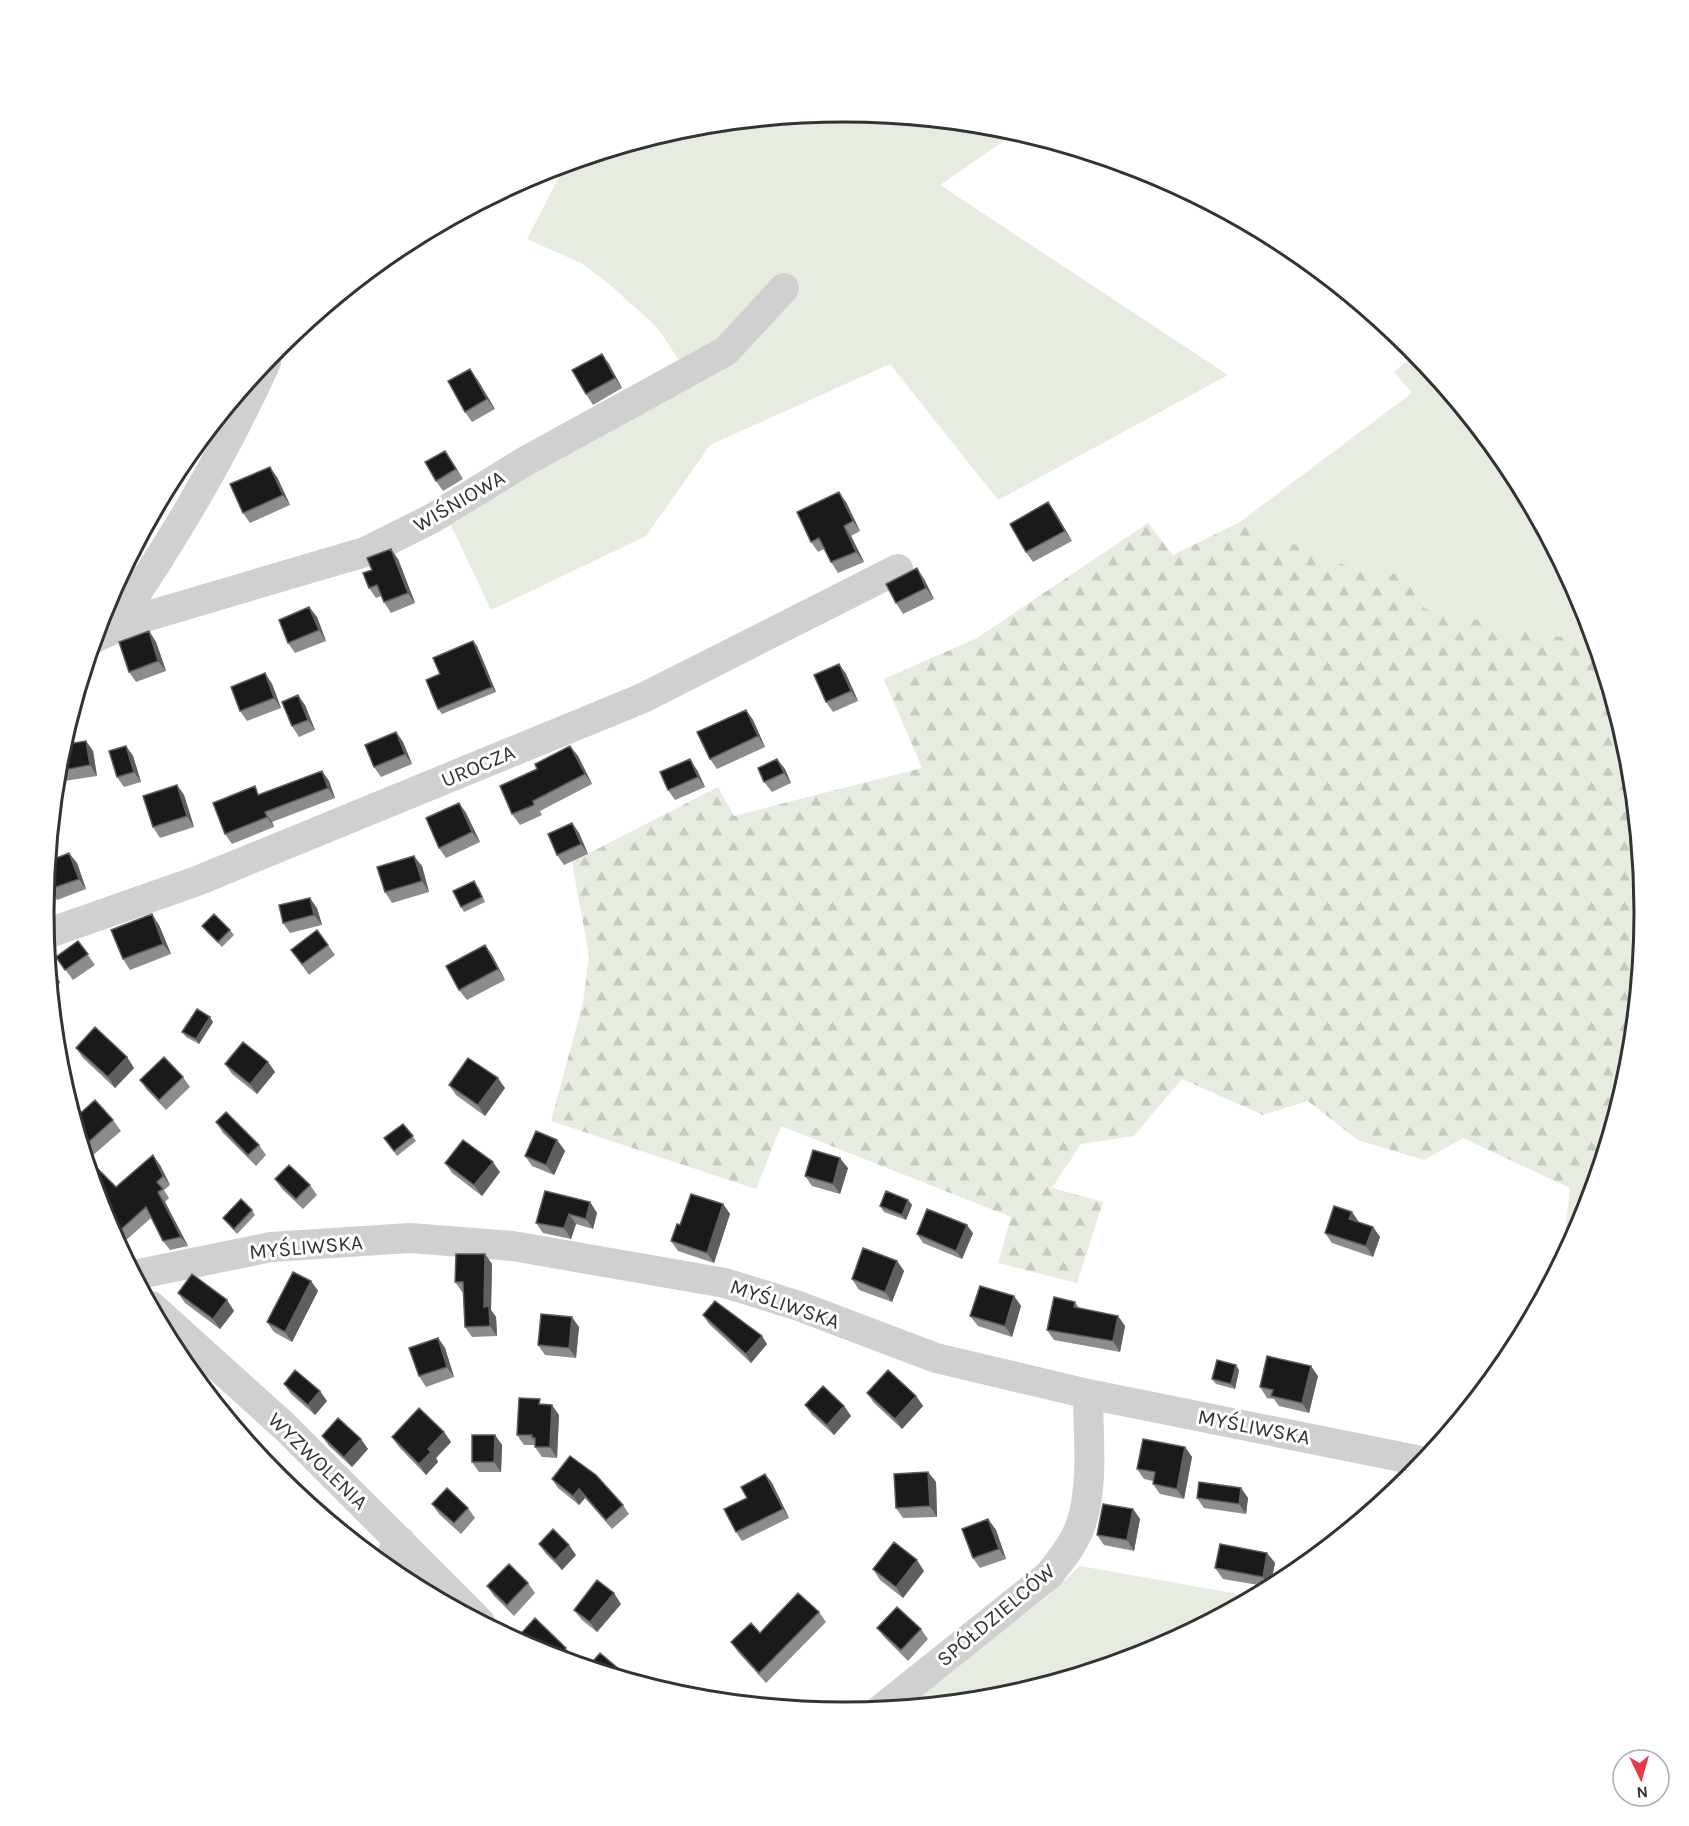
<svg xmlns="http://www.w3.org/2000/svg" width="1689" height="1826" viewBox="0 0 1689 1826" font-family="Karla,sans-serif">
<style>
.green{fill:#e6ecdf}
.forest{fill:url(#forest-firs)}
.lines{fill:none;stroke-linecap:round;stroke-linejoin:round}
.minor{stroke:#d0d0d0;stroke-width:30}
.wall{fill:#8c8c8c}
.shaded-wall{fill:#5f5f5f}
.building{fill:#1a1a1a;stroke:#5f5f5f;stroke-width:1.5}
.labels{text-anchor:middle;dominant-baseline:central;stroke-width:6;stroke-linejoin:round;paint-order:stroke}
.street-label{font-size:21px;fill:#333;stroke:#fff}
.rim{fill:none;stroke:#333;stroke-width:3}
</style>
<defs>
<pattern id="forest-firs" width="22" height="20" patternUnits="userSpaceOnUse" patternTransform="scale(1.5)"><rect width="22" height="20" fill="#e6ecdf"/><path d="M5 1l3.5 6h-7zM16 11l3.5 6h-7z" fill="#c6cbc0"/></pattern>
</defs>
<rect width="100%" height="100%" fill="#fff"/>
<path class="green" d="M845,112L1001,127L1017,132L940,185L1228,375L998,500L890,364L710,445L646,536L491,610L451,525L538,469L691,378L656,326L610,285L583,264L527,239L565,165L689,127Z
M1416,353L1511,468L1585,607L1597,648L1565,638L1425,609L1416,576L1357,570L1240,522L1412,393L1394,372Z
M1595,1184L1584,1220L1562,1262L1570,1188Z
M1080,1566L1255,1597L1151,1653L1000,1699L897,1709L1047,1597Z"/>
<path class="forest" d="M1240,522L1357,570L1416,576L1425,609L1565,638L1597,648L1630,757L1645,913L1630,1070L1595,1184L1570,1188L1463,1138L1424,1160L1358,1140L1308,1101L1263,1115L1182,1079L1134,1136L1081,1144L1052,1188L1103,1202L1077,1283L998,1263L1011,1217L781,1126L756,1189L551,1121L583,1003L589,956L572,862L718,787L734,816L922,768L884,679L977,638L1148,523L1173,555Z"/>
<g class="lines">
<path class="minor" d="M113,628C171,544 224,455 266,362
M95,638L131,621L365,552L433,518L524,462L726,351L784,288
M46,934L197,881L643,698L898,569
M134,1275L271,1247L410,1238L513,1246L725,1283L796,1305L936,1358L1088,1394L1426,1462
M151,1306L284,1426L480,1622
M384,1566L400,1541
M880,1710L1049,1575C1061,1559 1075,1543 1081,1524C1094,1484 1088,1436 1088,1394"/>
</g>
<path class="wall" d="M602,354L609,364L622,388L593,405L586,394Z
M477,379L495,409L472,422L465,412Z
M445,451L463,479L443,491L436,481Z
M277,477L290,505L250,523L243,513Z
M846,502L860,531L851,536L864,562L838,573L831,562L824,549L818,552L811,542Z
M1055,512L1072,541L1033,562L1026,552Z
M398,559L415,603L391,613L384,602L381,596L376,598L369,588L372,570Z
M924,579L934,599L903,614L896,603Z
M309,607L317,617L326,641L295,653L288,643Z
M149,631L156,642L166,671L136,682L129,672Z
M473,641L477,646L496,692L442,714L438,709L440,674Z
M839,664L846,674L858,701L833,712L826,702Z
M265,673L272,684L281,708L247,721L240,711Z
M305,705L315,730L299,737L292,726Z
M746,710L753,720L765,747L717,769L710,759Z
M396,732L403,742L412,764L381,777L374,767Z
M86,741L93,751L97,776L64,781L57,771Z
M126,746L133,756L141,782L124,787L117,777Z
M570,746L578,756L592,784L540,811L542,815L520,825L512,814L537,769Z
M785,769L791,783L772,792L764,782Z
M697,770L705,787L675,800L668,790Z
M322,771L329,781L335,798L272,822L274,827L232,844L225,834L260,795Z
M177,785L184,795L194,827L160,838L153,827Z
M459,803L466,813L480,842L446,858L439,848Z
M572,823L579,833L588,854L564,865L557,855Z
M77,863L86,889L57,900L50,889Z
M422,866L429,892L392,903L385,892Z
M478,886L485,902L464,912L461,907Z
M317,908L322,925L290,933L283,923Z
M159,925L171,954L130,970L123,959Z
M202,926L230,930L234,935L222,947L206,931Z
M78,941L95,965L73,980L56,957Z
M328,945L335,955L309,975L291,950Z
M485,945L492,955L505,980L467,1000L459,990Z
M213,1022L199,1044L186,1037L182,1032Z
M76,1048L127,1057L134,1068L115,1088L83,1058Z
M268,1062L275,1072L257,1094L232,1074L225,1064Z
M183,1077L190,1087L166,1110L147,1090L140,1080Z
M449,1085L505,1088L485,1116L456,1095Z
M74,1119L113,1120L121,1131L91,1157L82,1147Z
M216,1122L259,1145L266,1155L256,1166L223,1133Z
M403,1124L416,1141L397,1156L384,1138Z
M557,1140L565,1151L554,1175L532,1166L525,1156Z
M445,1163L500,1172L482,1196L452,1173Z
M160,1165L170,1185L164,1190L169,1198L165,1202L188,1246L170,1250L163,1241L151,1218L124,1242L112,1229L106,1219L110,1215L100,1204L89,1168L116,1187Z
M848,1168L840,1194L812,1186L805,1176Z
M275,1179L310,1185L317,1195L303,1209L282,1189Z
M908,1200L912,1205L906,1220L884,1212L880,1206Z
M590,1202L597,1213L593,1229L576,1224L571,1239L543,1233L536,1223Z
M723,1204L730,1214L714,1263L678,1251L671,1241L680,1225Z
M252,1210L255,1215L237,1234L227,1223L223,1218Z
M1373,1227L1380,1237L1373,1257L1332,1243L1325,1233Z
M973,1233L962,1259L923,1243L917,1234Z
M485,1254L492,1264L491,1310L496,1317L497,1336L472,1337L465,1327L463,1293L455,1282Z
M897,1261L904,1271L892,1302L859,1290L852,1279Z
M311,1281L318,1291L292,1342L274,1332L267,1322Z
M178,1293L227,1300L234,1311L220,1329L185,1303Z
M1014,1296L1021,1306L1012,1337L978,1326L970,1316Z
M1075,1302L1079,1308L1118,1316L1125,1326L1120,1352L1054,1340L1047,1330Z
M703,1315L767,1344L751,1363L709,1324Z
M579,1327L576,1358L545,1355L538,1345Z
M438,1338L445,1348L454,1377L426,1387L419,1376Z
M1239,1370L1235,1389L1216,1384L1212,1379Z
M1318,1376L1309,1413L1279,1406L1274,1399L1267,1398L1260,1387Z
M284,1384L327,1401L315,1415L291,1394Z
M867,1393L916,1396L923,1406L902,1429L874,1403Z
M544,1405L559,1415L557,1458L542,1457L535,1447V1445H524L517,1435Z
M805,1405L844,1406L851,1416L834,1435L812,1415Z
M444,1432L451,1442L436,1458L438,1462L426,1475L399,1447L392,1437Z
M495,1435L502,1445L501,1472H479L472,1462Z
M322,1436L368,1449L352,1467L329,1446Z
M1185,1447L1192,1457L1184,1499L1160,1494L1153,1484V1481L1144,1479L1137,1469Z
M928,1472L936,1482L937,1517L903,1518L896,1508Z
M765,1474L772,1483L789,1518L742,1541L736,1532L747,1498Z
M552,1479L623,1505L629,1514L612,1529L585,1498L579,1505L558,1488Z
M1241,1488L1248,1498L1246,1514L1204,1508L1197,1498Z
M432,1504L468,1508L475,1518L461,1534L439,1514Z
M1133,1509L1140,1519L1134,1551L1104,1545L1097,1535Z
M988,1519L996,1530L1006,1559L980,1568L973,1558Z
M539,1544L576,1555L562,1570L546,1554Z
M1267,1553L1275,1563L1270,1587L1223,1579L1215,1568Z
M873,1569L924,1571L903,1598L880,1580Z
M528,1583L535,1593L514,1616L494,1596L487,1586Z
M621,1604L597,1632L582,1620L574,1610Z
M819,1612L826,1622L766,1683L738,1652L731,1642L760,1633Z
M877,1628L921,1629L928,1639L908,1661L885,1638Z
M517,1638L566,1648L573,1658L569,1662L538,1653L522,1644Z"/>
<path class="shaded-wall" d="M602,354L609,364L622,388L615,378Z
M470,369L477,379L495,409L487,399Z
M445,451L452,461L463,479L456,469Z
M270,467L277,477L290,505L283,495Z
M839,492L846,502L860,531L853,521Z
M1048,502L1055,512L1072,541L1065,531Z
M844,526L851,536L864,562L856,552Z
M391,549L398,559L415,603L408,593Z
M917,568L924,579L934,599L926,588Z
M309,607L317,617L326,641L319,630Z
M149,631L156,642L166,671L158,661Z
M473,641L477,646L496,692L492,687Z
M839,664L846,674L858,701L851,691Z
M265,673L272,684L281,708L274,698Z
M298,695L305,705L315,730L308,720Z
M746,710L753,720L765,747L758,736Z
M396,732L403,742L412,764L405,754Z
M86,741L93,751L97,776L90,765Z
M126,746L133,756L141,782L134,772Z
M570,746L578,756L592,784L585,774Z
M690,759L697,770L705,787L698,777Z
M777,759L785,769L791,783L784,773Z
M322,771L329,781L335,798L328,788Z
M177,785L184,795L194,827L187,816Z
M459,803L466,813L480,842L472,832Z
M265,812L272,822L274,827L267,817Z
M572,823L579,833L588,854L581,844Z
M69,853L77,863L86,889L79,879Z
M414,856L422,866L429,892L422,881Z
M310,898L317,908L322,925L314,915Z
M152,914L159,925L171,954L163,944Z
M485,945L492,955L505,980L498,969Z
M53,972L60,982L52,996L50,977Z
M210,1017L213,1022L199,1044L196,1039Z
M127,1057L134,1068L115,1088L108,1077Z
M268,1062L275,1072L257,1094L250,1084Z
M498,1078L505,1088L485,1116L478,1105Z
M557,1140L565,1151L554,1175L546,1165Z
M153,1155L160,1165L170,1185L163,1176Z
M840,1158L848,1168L840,1194L833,1184Z
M493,1162L500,1172L482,1196L474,1185Z
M158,1192L165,1202L188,1246L181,1237Z
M908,1200L912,1205L906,1220L902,1215Z
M590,1202L597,1213L593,1229L586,1219Z
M723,1204L730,1214L714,1263L707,1253Z
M1352,1212L1359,1222L1349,1219Z
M569,1214L576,1224L571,1239L564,1228Z
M967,1225L973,1233L962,1259L956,1251Z
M1373,1227L1380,1237L1373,1257L1366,1246Z
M485,1254L492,1264L491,1310L496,1317L497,1336L490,1326L484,1307Z
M897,1261L904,1271L892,1302L885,1292Z
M311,1281L318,1291L292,1342L285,1332Z
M1014,1296L1021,1306L1012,1337L1005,1326Z
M227,1300L234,1311L220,1329L213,1319Z
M1118,1316L1125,1326L1120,1352L1113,1341Z
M572,1317L579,1327L576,1358L569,1348Z
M762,1336L767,1344L751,1363L746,1354Z
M438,1338L445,1348L454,1377L447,1367Z
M1236,1365L1239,1370L1235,1389L1231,1384Z
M1311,1366L1318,1376L1309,1413L1302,1403Z
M320,1391L327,1401L315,1415L308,1405Z
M916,1396L923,1406L902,1429L895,1419Z
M552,1405L559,1415L557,1458L550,1447Z
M844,1406L851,1416L834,1435L827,1425Z
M444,1432L451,1442L436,1458L438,1462L426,1475L419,1464L428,1449Z
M495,1435L502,1445L501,1472L494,1462Z
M361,1439L368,1449L352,1467L344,1457Z
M1185,1447L1192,1457L1184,1499L1177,1489Z
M273,1466L279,1474L277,1478L270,1470Z
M928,1472L936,1482L937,1517L930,1506Z
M765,1474L772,1483L789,1518L783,1509Z
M1241,1488L1248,1498L1246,1514L1239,1504Z
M579,1489L585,1498L579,1505L573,1496Z
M1133,1509L1140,1519L1134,1551L1127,1540Z
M988,1519L996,1530L1006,1559L999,1549Z
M569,1545L576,1555L562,1570L555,1560Z
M1267,1553L1275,1563L1270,1587L1263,1577Z
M917,1560L924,1571L903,1598L896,1587Z
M614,1593L621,1604L597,1632L590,1622Z"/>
<path class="building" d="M602,354L615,378L586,394L572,370Z
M470,369L487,399L465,412L448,381Z
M445,451L456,469L436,481L425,462Z
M270,467L283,495L243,513L230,484Z
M839,492L853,521L844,526L856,552L831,562L819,538L811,542L797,512Z
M1048,502L1065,531L1026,552L1010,524Z
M391,549L408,593L384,602L377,585L369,588L363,573L372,570L367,558Z
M917,568L926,588L896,603L886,584Z
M309,607L319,630L288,643L279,620Z
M149,631L158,661L129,672L119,642Z
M473,641L492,687L438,709L426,680L440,674L433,658Z
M839,664L851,691L826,702L814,675Z
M265,673L274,698L240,711L231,687Z
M298,695L308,720L292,726L282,702Z
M746,710L758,736L710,759L697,732Z
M396,732L405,754L374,767L365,745Z
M86,741L90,765L58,771L59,756L62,745Z
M126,746L134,772L117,777L109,751Z
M570,746L585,774L533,801L534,805L512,814L500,786L537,769L535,764Z
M690,759L698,777L668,790L660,772Z
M777,759L784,773L764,782L758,768Z
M322,771L328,788L265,812L267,817L225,834L213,803L255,786L258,795Z
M177,785L187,816L153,827L143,796Z
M459,803L472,832L439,848L426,818Z
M572,823L581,844L557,855L548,834Z
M69,853L79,879L50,889L47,881L49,861Z
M414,856L422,881L385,892L377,867Z
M474,881L482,897L461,907L453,891Z
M310,898L314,915L283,923L279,905Z
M152,914L163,944L123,959L111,930Z
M214,914L230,930L218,942L202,926Z
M317,930L328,945L302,964L291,950Z
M78,941L88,954L65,970L56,957Z
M485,945L498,969L459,990L446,966Z
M49,970L53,972L50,977Z
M197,1009L210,1017L196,1039L182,1032Z
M95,1027L127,1057L108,1077L76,1048Z
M243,1042L268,1062L250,1084L225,1064Z
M164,1057L183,1077L159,1100L140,1080Z
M468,1058L498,1078L478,1105L449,1085Z
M95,1100L113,1120L84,1146L81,1143L74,1119Z
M226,1112L259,1145L248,1155L216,1122Z
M403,1124L413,1136L394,1151L384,1138Z
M536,1131L557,1140L546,1165L525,1156Z
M463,1140L493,1162L474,1185L445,1163Z
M813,1150L840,1158L833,1184L805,1176Z
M153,1155L163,1176L157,1182L163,1189L158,1192L181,1237L163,1241L146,1207L117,1233L106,1219L112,1214L99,1200L89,1168L93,1164L116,1187Z
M289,1165L310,1185L296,1199L275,1179Z
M545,1191L590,1202L586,1219L569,1214L564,1228L536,1223Z
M886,1191L908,1200L902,1215L880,1206Z
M691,1194L723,1204L707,1253L671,1241L677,1224L680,1225Z
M241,1199L252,1210L234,1229L223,1218Z
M1334,1206L1352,1212L1349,1219L1373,1227L1366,1246L1325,1233Z
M927,1209L967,1225L956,1251L917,1234Z
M863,1248L897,1261L885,1292L852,1279Z
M456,1254H485L484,1307L489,1306L490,1326L465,1327L463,1282H455Z
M293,1272L311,1281L285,1332L267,1322Z
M192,1274L227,1300L213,1319L178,1293Z
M980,1286L1014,1296L1005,1326L970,1316Z
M1054,1297L1075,1302L1074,1307L1118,1316L1113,1341L1047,1330Z
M715,1301L762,1336L746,1354L703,1315Z
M541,1314L572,1317L569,1348L538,1345Z
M438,1338L447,1367L419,1376L409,1348Z
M1267,1356L1311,1366L1302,1403L1271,1396L1273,1390L1260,1387Z
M1217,1360L1236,1365L1231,1384L1212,1379Z
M295,1370L320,1391L308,1405L284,1384Z
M888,1370L916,1396L895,1419L867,1393Z
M823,1386L844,1406L827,1425L805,1405Z
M519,1398L540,1399L539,1404L552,1405L550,1447H535V1438H532V1435H517Z
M419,1408L444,1432L428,1449L431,1452L419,1464L392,1437Z
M338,1418L361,1439L344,1457L322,1436Z
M472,1435H495L494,1462H472Z
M1143,1439L1185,1447L1177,1489L1153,1484L1155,1472L1137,1469Z
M259,1456L273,1466L270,1470Z
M570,1456L596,1475L623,1505L606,1520L579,1489L573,1496L552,1479Z
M928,1472L930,1506L896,1508L894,1474Z
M765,1474L783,1509L736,1532L724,1509L747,1498L741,1487Z
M1199,1482L1241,1488L1239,1504L1197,1498Z
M447,1488L468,1508L454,1523L432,1504Z
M1103,1504L1133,1509L1127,1540L1097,1535Z
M988,1519L999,1549L973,1558L962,1529Z
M553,1529L569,1545L555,1560L539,1544Z
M894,1542L917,1560L896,1587L873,1569Z
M1220,1544L1267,1553L1263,1577L1215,1568Z
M509,1564L528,1583L507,1605L487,1586Z
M597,1580L614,1593L590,1622L574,1610Z
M798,1593L819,1612L759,1673L731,1642L751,1623L760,1633Z
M897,1607L921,1629L901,1650L877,1628Z
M535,1618L566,1648L556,1658L538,1653L527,1647L517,1638Z
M600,1653L633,1681L632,1682L587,1668Z"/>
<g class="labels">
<g class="street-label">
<text transform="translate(459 501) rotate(-30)">WIŚNIOWA</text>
<text transform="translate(478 766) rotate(-23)">UROCZA</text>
<text transform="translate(306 1247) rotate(-5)">MYŚLIWSKA</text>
<text transform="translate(785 1304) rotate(19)">MYŚLIWSKA</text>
<text transform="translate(1254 1427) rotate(11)">MYŚLIWSKA</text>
<text transform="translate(318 1461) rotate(44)">WYZWOLENIA</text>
<text transform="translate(996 1615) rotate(-40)">SPÓŁDZIELCÓW</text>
</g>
</g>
<path d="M0 0H1689V1826H0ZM54 912a790 790 0 1 1 1580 0a790 790 0 1 1-1580 0Z" fill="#fff" fill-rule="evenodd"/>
<path class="rim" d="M54 912a790 790 0 1 1 1580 0a790 790 0 1 1-1580 0Z"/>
<g transform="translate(1641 1778) rotate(175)"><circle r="28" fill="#ffffff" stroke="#adadad" stroke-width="1.5"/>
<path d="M0-4.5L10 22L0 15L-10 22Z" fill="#e63946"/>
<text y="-9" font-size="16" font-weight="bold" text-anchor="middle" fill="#333333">N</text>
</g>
</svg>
